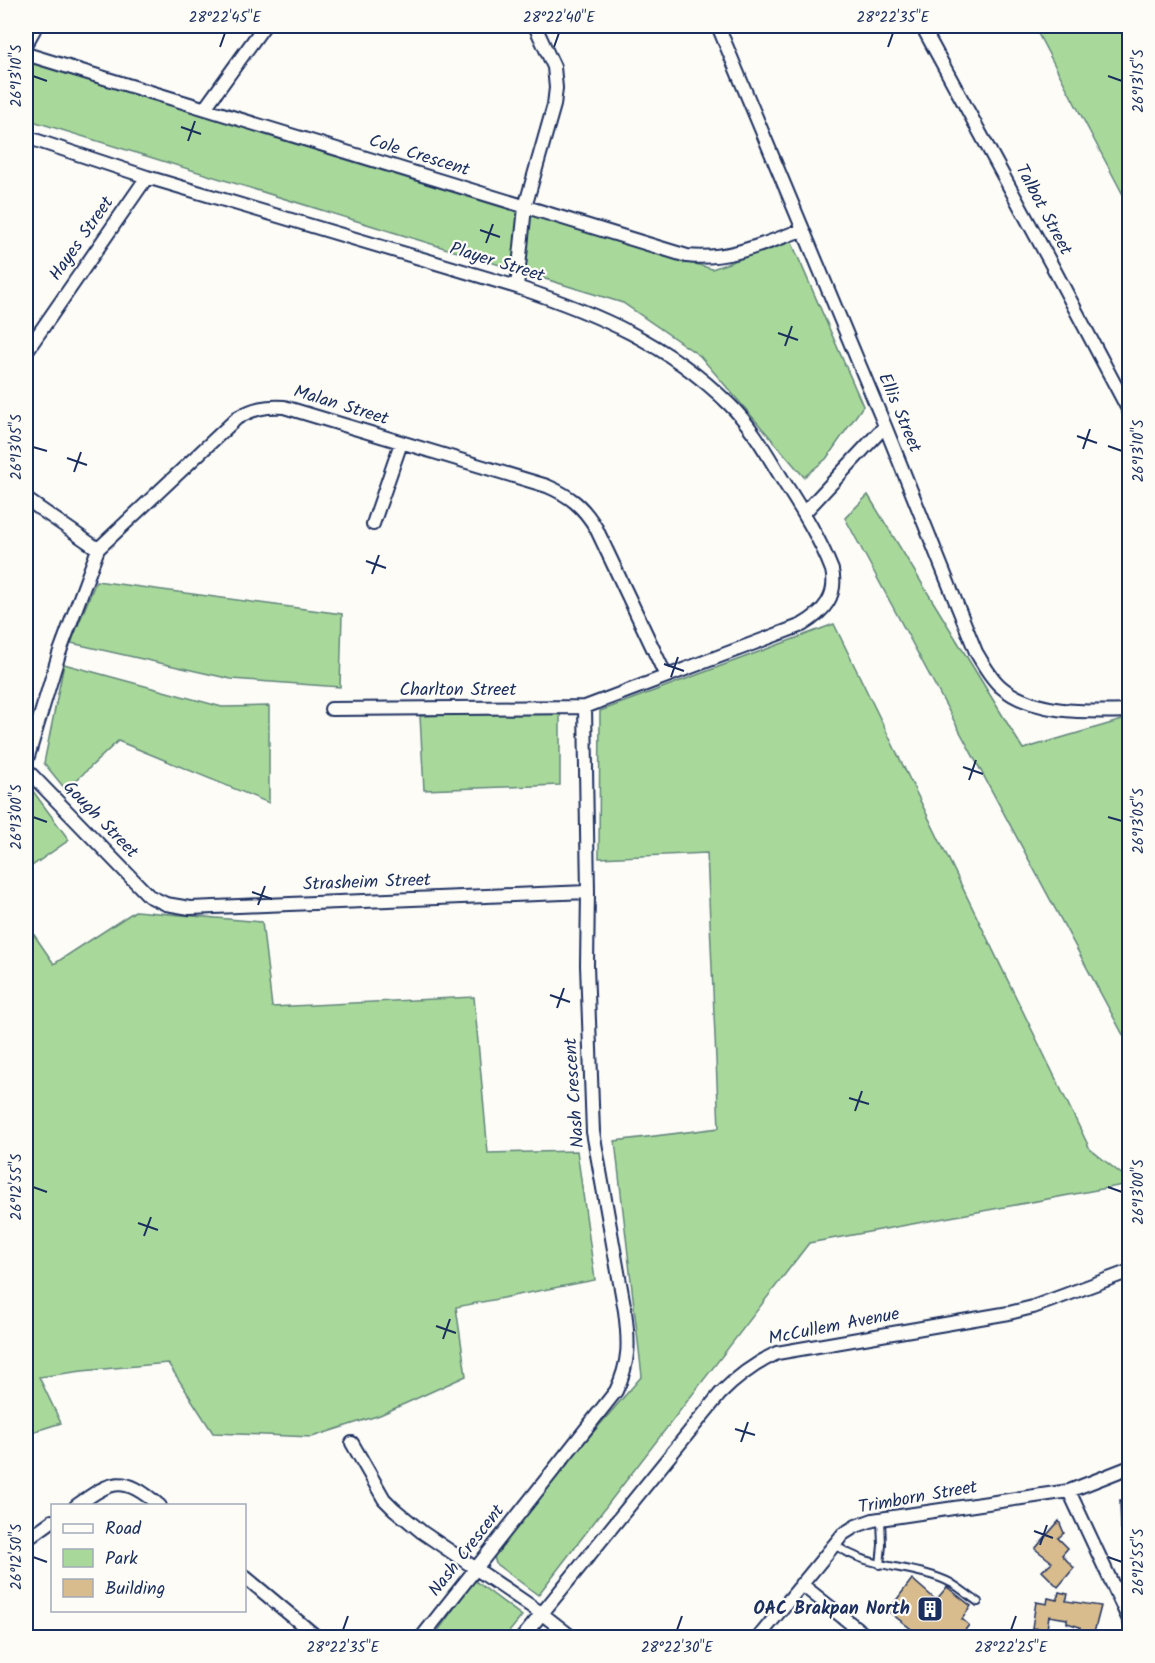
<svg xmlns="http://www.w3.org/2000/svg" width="1155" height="1663" viewBox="0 0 1155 1663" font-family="Kalam,sans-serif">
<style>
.green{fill:#a8d99a;stroke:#62847c;stroke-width:1.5}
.building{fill:#d8bc8d;stroke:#1b2f5e;stroke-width:1.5}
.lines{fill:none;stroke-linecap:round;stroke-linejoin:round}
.lane-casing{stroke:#1b2f5e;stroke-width:10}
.street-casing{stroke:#1b2f5e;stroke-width:16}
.lane{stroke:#fdfcf7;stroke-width:6}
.street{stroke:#fdfcf7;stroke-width:12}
.ticks{fill:none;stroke:#1b2f5e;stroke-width:2}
.labels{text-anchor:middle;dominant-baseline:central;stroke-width:4.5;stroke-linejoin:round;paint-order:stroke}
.street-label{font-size:18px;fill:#1b2f5e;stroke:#fdfcf7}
.poi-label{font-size:18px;font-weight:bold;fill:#1b2f5e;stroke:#fdfcf7;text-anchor:end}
.neatline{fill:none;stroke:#1b2f5e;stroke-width:2}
.ticks-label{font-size:15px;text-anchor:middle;fill:#1b2f5e}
</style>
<rect width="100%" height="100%" fill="#fdfcf7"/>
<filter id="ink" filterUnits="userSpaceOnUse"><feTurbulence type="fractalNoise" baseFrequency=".0167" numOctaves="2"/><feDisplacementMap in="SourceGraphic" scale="12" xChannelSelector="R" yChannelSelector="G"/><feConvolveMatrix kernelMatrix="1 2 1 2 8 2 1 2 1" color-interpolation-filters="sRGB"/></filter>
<g filter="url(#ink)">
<path class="green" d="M1034,26H1129V206Z
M27,62L712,269L791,241L863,406L826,459L804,477L700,356L623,303L26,119V66Z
M868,495L1023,749L1129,718V1046L845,518Z
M96,581L342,614L340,687L231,679L71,643Z
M834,624L1090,1149L1129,1180V1184L809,1243L538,1595L496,1564L492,1549L642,1376L615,1141L719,1128L707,853L599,858L600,711Z
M64,664L222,707L269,706V803L118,741L66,790L44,763Z
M560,710V785L424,790L420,716Z
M27,783L69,840L26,870V784Z
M135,911L262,922L272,1007L474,997L488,1153L577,1151L595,1280L456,1307L466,1376L380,1415L312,1437L213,1433L168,1363L82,1371L39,1377L61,1423L26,1434V923L54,964Z
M474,1580L522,1616L505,1637L433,1638Z"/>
<path class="building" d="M1120,1500H1130V1530H1121Z
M1059,1521L1064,1533L1058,1538L1068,1548L1062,1555L1074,1568L1058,1587L1042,1571L1052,1562L1035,1549Z
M912,1579L936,1600L947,1587L971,1606L962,1619L969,1625L959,1638H923L888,1611Z
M1059,1592L1068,1594L1066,1601L1101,1606L1094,1633L1079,1638L1080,1627L1067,1623V1619L1049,1616L1047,1629L1032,1628L1036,1602L1047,1604L1048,1598L1057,1600Z"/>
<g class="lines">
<g class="lane-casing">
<path id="lane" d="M834,1544C870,1571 914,1564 951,1583C960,1588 969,1596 978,1602
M880,1565L882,1545L881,1519"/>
</g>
<g class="street-casing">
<path id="street" d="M718,26L885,426L976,652C983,664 990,677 1000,686C1033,715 1089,712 1130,711
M922,26L1055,271L1130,413
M26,44L36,26
M26,54L687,256C728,261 765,243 802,230
M205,108L264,26
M26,137L147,177L517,287C598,314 667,343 729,404C752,426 768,456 784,482C802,510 820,539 832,570C838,596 824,612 802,625L585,707L331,709
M517,287L525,207L554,105L556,88L554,67L535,26
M26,352L147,177
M26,499L98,549
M804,513L885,426
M373,524L401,443
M26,763L59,654L98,549L237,418C254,408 266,406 284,407L547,486C570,496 583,506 596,528L666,676
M26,769L149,896L166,904L190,908L588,892
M352,1443L384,1499L394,1509L422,1532L541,1613L573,1638
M1069,1491L1130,1622
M76,1506C113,1480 122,1474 160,1506
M26,1540L52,1521
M244,1576L318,1638
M801,1584L869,1638
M421,1638L616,1391C630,1362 629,1342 625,1311L593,1132L587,965L588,892L585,707
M522,1638L720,1394C738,1376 754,1364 777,1353L1009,1313L1033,1307L1130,1271
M758,1638L843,1534L856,1526L873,1520L1069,1491L1130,1467"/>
</g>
<use href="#lane" class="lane"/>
<use href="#street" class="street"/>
</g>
</g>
<path class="ticks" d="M220,47L225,33M554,47L559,33M888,47L893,33M33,76L47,81M1108,76L1122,81M181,127L201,134M188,141L195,121M480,230L500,237M486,243L493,224M778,333L798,340M785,346L792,326M1077,436L1097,443M1108,446L1122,451M33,447L47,451M1083,449L1090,429M67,458L87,465M74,472L81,452M366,561L386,568M372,574L379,555M664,664L684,671M671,677L678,657M963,767L983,774M969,780L976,760M33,817L47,822M1108,817L1122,821M252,892L272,899M258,905L265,886M550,995L570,1002M557,1008L564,988M849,1098L869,1104M855,1111L862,1091M33,1187L47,1192M1108,1187L1122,1192M138,1223L158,1230M144,1236L151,1217M436,1326L456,1333M443,1339L450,1319M735,1429L755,1435M741,1442L748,1422M1034,1531L1053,1538M1040,1545L1047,1525M33,1557L47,1562M1108,1557L1122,1562M343,1630L348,1616M677,1630L682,1616M1011,1630L1016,1616"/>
<defs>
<g id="building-square" transform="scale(1.35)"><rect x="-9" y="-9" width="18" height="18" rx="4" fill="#1b2f5e" stroke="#fdfcf7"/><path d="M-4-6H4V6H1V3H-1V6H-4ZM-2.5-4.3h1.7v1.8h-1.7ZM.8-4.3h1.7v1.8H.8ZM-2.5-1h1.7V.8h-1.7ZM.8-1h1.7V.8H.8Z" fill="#fff"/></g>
</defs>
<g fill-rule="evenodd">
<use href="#building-square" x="930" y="1609"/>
</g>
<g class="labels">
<g class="street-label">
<text transform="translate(419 156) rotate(17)">Cole Crescent</text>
<text transform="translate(1043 210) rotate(62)">Talbot Street</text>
<text transform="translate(82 239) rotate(-55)">Hayes Street</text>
<text transform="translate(497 263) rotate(17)">Player Street</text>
<text transform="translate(341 406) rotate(17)">Malan Street</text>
<text transform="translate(899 413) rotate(67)">Ellis Street</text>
<text x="458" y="690">Charlton Street</text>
<text transform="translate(100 820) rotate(46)">Gough Street</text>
<text transform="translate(367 883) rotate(-2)">Strasheim Street</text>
<text transform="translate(575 1093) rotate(-94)">Nash Crescent</text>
<text transform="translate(834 1327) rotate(-11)">McCullem Avenue</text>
<text transform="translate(918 1498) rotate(-10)">Trimborn Street</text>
<text transform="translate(467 1551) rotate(-52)">Nash Crescent</text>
</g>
<g class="poi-label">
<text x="910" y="1609">OAC Brakpan North</text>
</g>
</g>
<rect width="1155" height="1663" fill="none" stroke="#fdfcf7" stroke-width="66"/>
<rect x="51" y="1504" width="195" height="108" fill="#fdfcf7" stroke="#a3aaba" stroke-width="1.5"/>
<rect x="63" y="1524" width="30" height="9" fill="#fdfcf7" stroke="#a3aaba" stroke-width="1.5"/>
<text x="105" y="1534" font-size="18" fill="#1b2f5e">Road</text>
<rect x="63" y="1549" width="30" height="18" fill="#a8d99a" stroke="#a3aaba" stroke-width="1.5"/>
<text x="105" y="1564" font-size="18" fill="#1b2f5e">Park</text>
<rect x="63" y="1579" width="30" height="18" fill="#d8bc8d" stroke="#a3aaba" stroke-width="1.5"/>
<text x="105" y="1594" font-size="18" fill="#1b2f5e">Building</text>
<rect x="33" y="33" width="1089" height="1597" class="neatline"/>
<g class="ticks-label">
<text x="225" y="22">28°22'45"E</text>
<text x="559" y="22">28°22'40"E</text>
<text x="893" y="22">28°22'35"E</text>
<text transform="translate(16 76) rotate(-90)" y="5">26°13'10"S</text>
<text transform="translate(1138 81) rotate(-90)" y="5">26°13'15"S</text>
<text transform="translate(16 447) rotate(-90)" y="5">26°13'05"S</text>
<text transform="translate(1138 451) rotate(-90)" y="5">26°13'10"S</text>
<text transform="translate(16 817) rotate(-90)" y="5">26°13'00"S</text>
<text transform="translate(1138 821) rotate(-90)" y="5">26°13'05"S</text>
<text transform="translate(16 1187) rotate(-90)" y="5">26°12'55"S</text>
<text transform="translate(1138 1192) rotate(-90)" y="5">26°13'00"S</text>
<text transform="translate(16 1557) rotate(-90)" y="5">26°12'50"S</text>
<text transform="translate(1138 1562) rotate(-90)" y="5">26°12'55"S</text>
<text x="343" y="1652">28°22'35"E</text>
<text x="677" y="1652">28°22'30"E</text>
<text x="1011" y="1652">28°22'25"E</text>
</g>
</svg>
